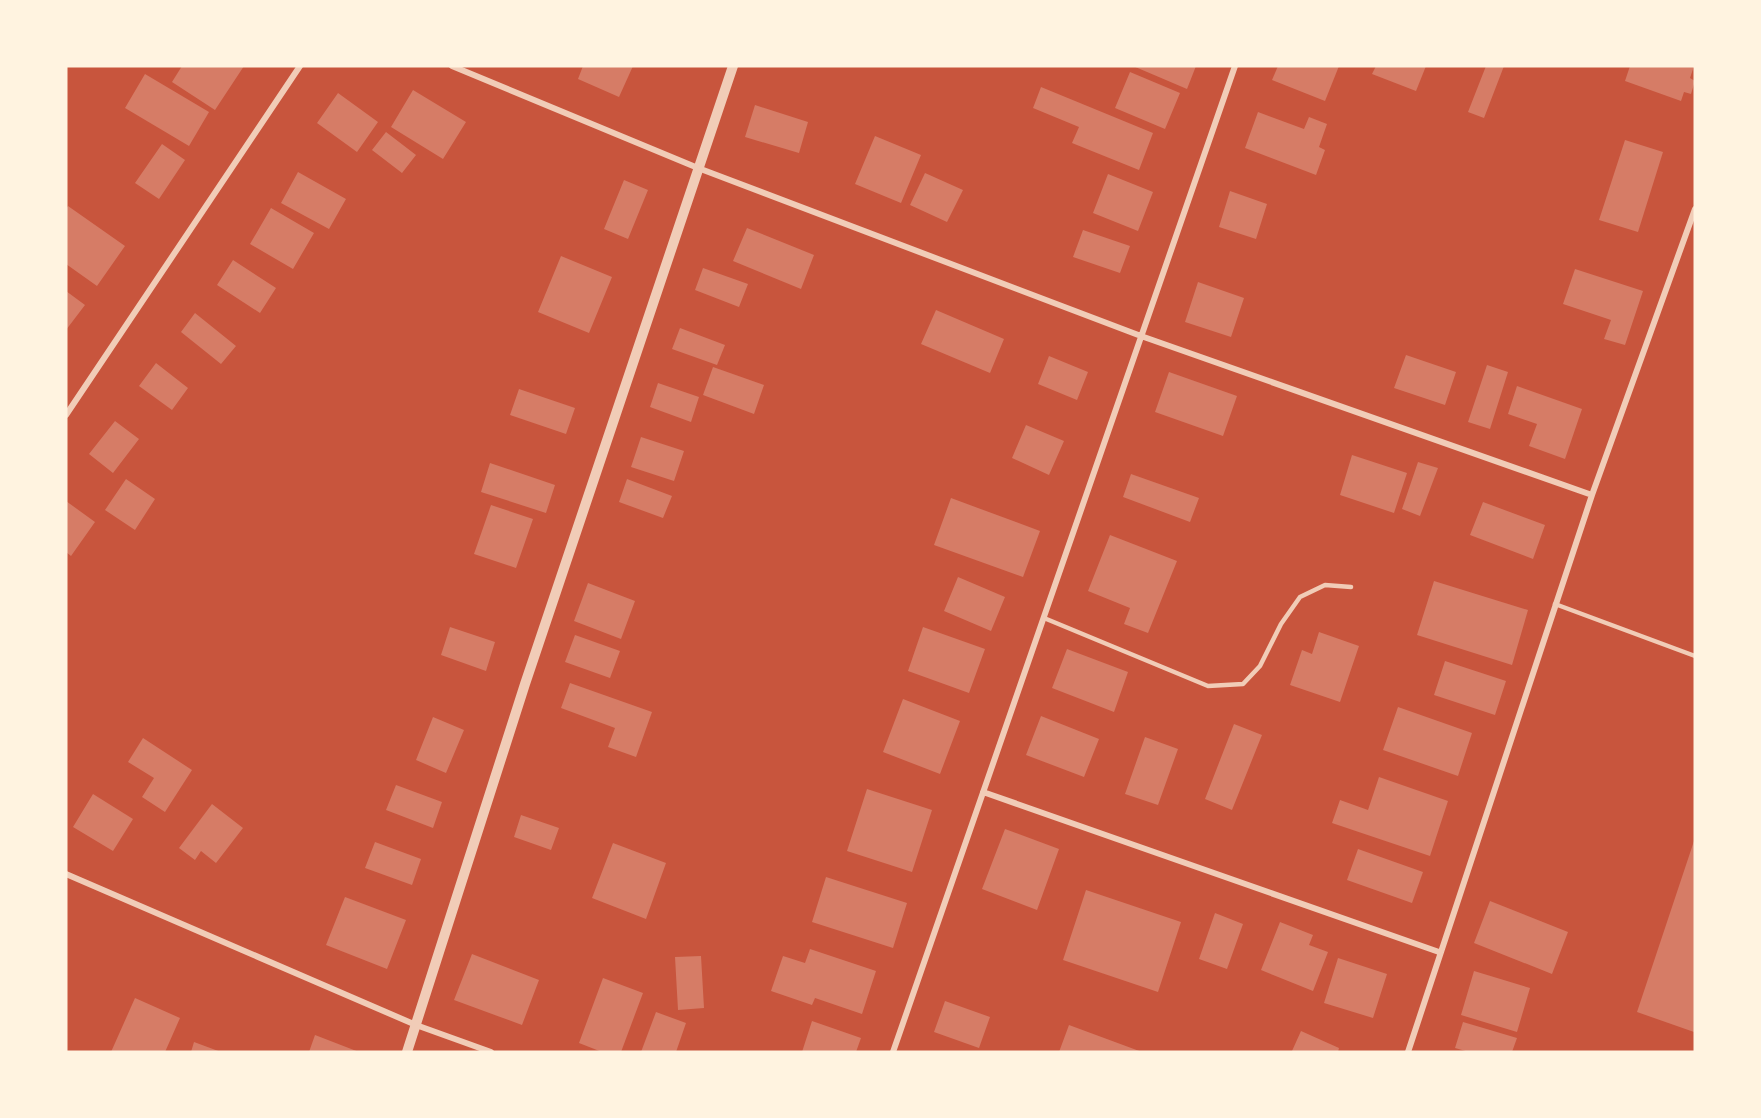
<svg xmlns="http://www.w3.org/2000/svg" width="1761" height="1118" viewBox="0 0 1761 1118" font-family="'PT Sans',sans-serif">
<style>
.building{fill:#d67c66}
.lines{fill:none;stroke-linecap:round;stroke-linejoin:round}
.service{stroke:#f1ccb7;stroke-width:4.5}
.minor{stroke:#f1ccb7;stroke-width:6}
.tertiary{stroke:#f1ccb7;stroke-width:10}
</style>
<rect width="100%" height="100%" fill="#c8553d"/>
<path class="building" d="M182,66H244L215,110L172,82Z
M583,66H633L619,97L578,79Z
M1133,66H1196L1187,89Z
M1278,66H1339L1325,101L1272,80Z
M1376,66H1426L1416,91L1372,74Z
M1486,66H1504L1484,118L1468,112Z
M1630,66H1694L1690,78L1695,81L1691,94L1684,92L1681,101L1625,81Z
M1130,72L1180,93L1165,129L1115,108Z
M145,74L209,112L189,146L125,108Z
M1041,87L1153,133L1139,170L1072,143L1079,127L1033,108Z
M413,90L466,122L443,159L391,127Z
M338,93L378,122L357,152L317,123Z
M755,105L808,122L799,153L745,137Z
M1258,112L1304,129L1309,117L1327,124L1319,147L1325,150L1316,175L1245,148Z
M386,132L416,155L402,173L372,150Z
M875,136L921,155L901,203L855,184Z
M1625,140L1663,152L1638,232L1599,220Z
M162,144L185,160L159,199L135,183Z
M298,172L346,199L329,229L281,203Z
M925,173L963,190L947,222L910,205Z
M1108,174L1153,192L1138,231L1093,213Z
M624,180L648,190L628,239L604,229Z
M1230,191L1267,204L1256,239L1219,227Z
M68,206L125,246L97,286L66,264V209Z
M271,208L314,233L293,269L250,244Z
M747,228L814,255L801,289L733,261Z
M1083,230L1130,246L1120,273L1073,257Z
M561,256L612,277L589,333L538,312Z
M233,260L276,288L260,313L217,285Z
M703,268L748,284L739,307L695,290Z
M1575,269L1643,291L1625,345L1604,339L1611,320L1563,304Z
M1198,282L1244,298L1231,337L1185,322Z
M66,291L85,305L66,330Z
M936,310L1004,339L990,373L921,344Z
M195,313L236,346L221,364L181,332Z
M680,328L725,345L717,365L672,349Z
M1406,355L1456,372L1445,405L1394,388Z
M1049,356L1088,372L1077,400L1038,384Z
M156,363L188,388L172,410L139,386Z
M1487,365L1508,372L1490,429L1468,422Z
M713,367L764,385L754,414L703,395Z
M1169,372L1237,396L1223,436L1155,412Z
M658,383L699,397L691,422L650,407Z
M1517,386L1582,409L1565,459L1529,446L1537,424L1508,414Z
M519,389L575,408L566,434L510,415Z
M115,421L139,439L113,473L89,454Z
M1026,425L1064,441L1049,475L1012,458Z
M641,437L684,451L674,481L631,467Z
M1352,455L1407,473L1394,513L1340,495Z
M1418,462L1438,468L1420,516L1402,509Z
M490,463L555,485L546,513L481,492Z
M1131,474L1199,498L1190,522L1123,497Z
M126,479L155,499L135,530L105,510Z
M627,479L672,496L663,518L619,502Z
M951,498L1040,531L1023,577L934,545Z
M66,501L95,522L71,556L66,552Z
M1483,502L1545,525L1533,559L1470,535Z
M491,505L533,519L516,568L474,554Z
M1110,535L1177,561L1148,633L1124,624L1130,608L1088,591Z
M958,577L1005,597L991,631L944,611Z
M1434,581L1528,610L1512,665L1417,635Z
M588,583L635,601L621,639L574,621Z
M450,627L495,642L486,671L441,655Z
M923,627L985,649L969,693L908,671Z
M1319,632L1359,646L1340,702L1290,685L1302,650L1312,654Z
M575,635L620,651L610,678L565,662Z
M1067,649L1128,672L1114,712L1052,688Z
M1445,661L1506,681L1495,715L1434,695Z
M570,683L652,712L636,757L608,747L615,728L561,708Z
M903,699L960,721L940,774L883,752Z
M1398,707L1472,733L1458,776L1383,750Z
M1041,716L1099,739L1084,777L1026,755Z
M433,717L464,730L446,773L416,760Z
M1234,724L1262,735L1232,810L1205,799Z
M1145,737L1178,749L1158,805L1125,794Z
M143,738L192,770L165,812L142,797L154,778L128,762Z
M1379,777L1448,801L1430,856L1332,823L1340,800L1368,810Z
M396,785L442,802L433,828L386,810Z
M867,789L932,810L912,872L847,851Z
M93,794L133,819L113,851L73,827Z
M212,804L243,828L216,863L201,851L195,860L179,848Z
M521,815L559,828L551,850L514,837Z
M1005,829L1059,849L1037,910L982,889Z
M1695,838V1029L1694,1032L1637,1012Z
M375,842L421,859L412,885L365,868Z
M613,843L666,863L646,919L592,898Z
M1358,849L1423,872L1412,903L1347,880Z
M826,877L907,903L893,948L812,922Z
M1086,890L1181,922L1158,992L1063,960Z
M345,897L406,920L387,969L326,945Z
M1490,901L1568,932L1552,974L1474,943Z
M1215,913L1243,924L1227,969L1199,959Z
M1280,922L1313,935L1309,945L1328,952L1313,991L1261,970Z
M810,949L876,971L862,1014L815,998L812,1005L771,991L783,956L805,963Z
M472,954L539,980L522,1025L454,1000Z
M701,956L704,1008L678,1010L675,957Z
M1338,958L1387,974L1373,1018L1324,1003Z
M1474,971L1530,988L1517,1032L1461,1015Z
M603,978L643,993L621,1052H602L579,1043Z
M135,998L180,1018L165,1052H111Z
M945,1001L990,1017L979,1048L934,1032Z
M656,1012L686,1023L676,1052H641Z
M812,1021L861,1038L856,1052H802Z
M1463,1022L1517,1038L1512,1052H1469L1455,1048Z
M1069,1025L1142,1052H1059Z
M1301,1031L1339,1048L1338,1052L1292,1051Z
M315,1035L359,1052H309Z
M194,1042L221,1052H191Z"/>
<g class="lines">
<path class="service" d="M1555,604L1695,656
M1044,618L1208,686L1243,684L1260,666L1281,624L1300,597L1325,585L1351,587"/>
<path class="minor" d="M452,66L698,168L1141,336L1592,495
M66,415L300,66
M983,792L1439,952
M66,874L416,1025L491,1052
M893,1052L1235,66
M1408,1052L1592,495L1695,209"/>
<path class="tertiary" d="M407,1052L525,684L733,66"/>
</g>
<rect width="1761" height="1118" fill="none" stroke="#fff3e0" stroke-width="135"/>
</svg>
